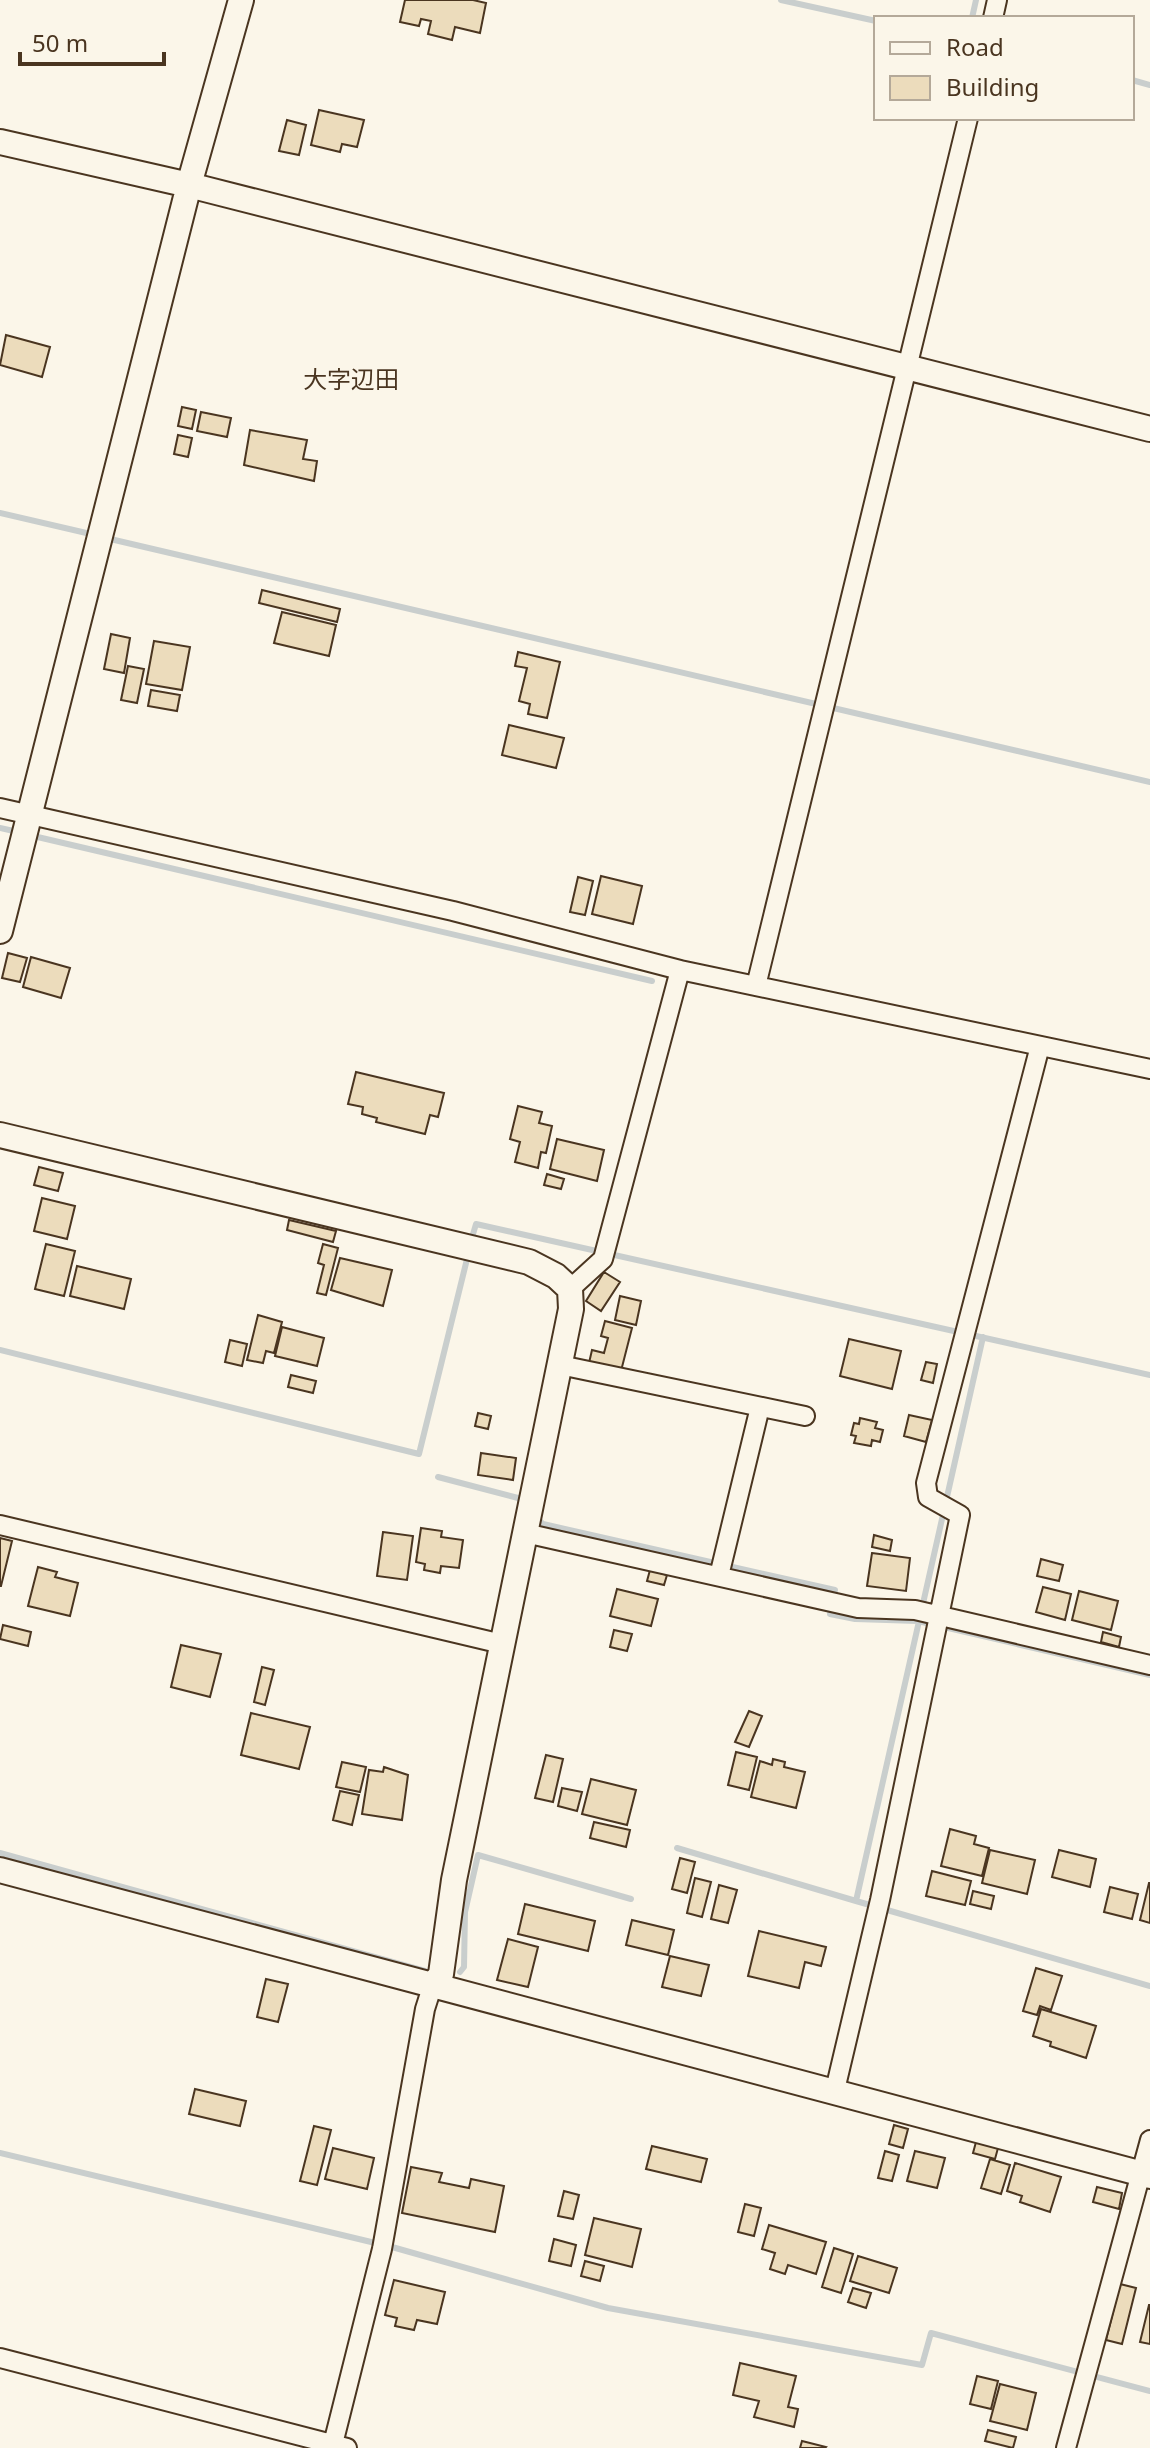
<svg xmlns="http://www.w3.org/2000/svg" width="1150" height="2448" viewBox="0 0 1150 2448" font-family="'Noto Sans','Noto Sans JP',sans-serif">
<style>
.lines{fill:none;stroke-linecap:round;stroke-linejoin:round}
.stream{stroke:#c9cecd;stroke-width:6}
.building{fill:#ecdcbc;stroke:#4a3520;stroke-width:2}
.street-casing{stroke:#4a3520;stroke-width:22}
.secondary-casing{stroke:#4a3520;stroke-width:28}
.street{stroke:#fbf6e9;stroke-width:18}
.secondary{stroke:#fbf6e9;stroke-width:24}
.labels{text-anchor:middle;dominant-baseline:central;stroke-width:6;stroke-linejoin:round;paint-order:stroke}
.quarter-label{font-size:24px;fill:#4a3520;stroke:#fbf6e9}
</style>
<rect width="100%" height="100%" fill="#fbf6e9"/>
<g class="lines">
<path class="stream" d="M781,0L876,21
M972,18L976,0
M1132,80L1150,85
M0,513L95,535
M106,538L1150,782
M0,828L18,832
M29,835L652,981
M471,1241L476,1224L1150,1375
M983,1337L856,1901L1150,1986
M0,1350L419,1454L469,1251
M438,1477L518,1498L525,1505
M535,1516L543,1524L835,1590L830,1614L855,1619L918,1621L1150,1675
M677,1848L856,1901
M0,1853L425,1971
M460,1972L464,1967L465,1912L478,1855L631,1899
M0,2153L392,2247L608,2308L922,2365L931,2333L1150,2391"/>
</g>
<path class="building" d="M405,0H473L486,3L480,33L455,27L452,40L428,34L431,21L421,19L419,26L400,22Z
M319,110L364,120L357,147L342,144L340,152L311,145Z
M287,120L306,125L299,155L279,151Z
M6,335L50,347L42,377L0,365Z
M182,407L196,410L192,429L178,426Z
M201,412L231,418L227,437L197,431Z
M250,430L307,440L303,459L317,461L314,481L244,465Z
M178,435L192,438L188,457L174,454Z
M262,590L340,609L337,622L259,603Z
M282,612L336,625L329,656L274,643Z
M111,634L130,638L124,673L104,669Z
M154,641L190,647L182,690L146,684Z
M518,652L560,662L547,718L528,714L530,704L519,701L527,668L515,666Z
M128,666L144,669L137,703L121,700Z
M151,690L180,695L177,711L148,706Z
M509,725L564,738L556,768L502,755Z
M601,876L642,886L633,924L592,914Z
M578,877L593,881L585,915L570,912Z
M8,953L27,958L20,982L2,978Z
M31,957L70,968L61,998L23,987Z
M356,1072L444,1093L438,1117L430,1115L425,1134L376,1122L377,1118L362,1114L363,1107L348,1104Z
M518,1106L542,1112L539,1123L552,1126L546,1153L541,1152L538,1168L515,1162L520,1142L510,1139Z
M557,1139L604,1150L597,1181L550,1169Z
M39,1167L63,1173L58,1191L34,1185Z
M547,1174L564,1179L561,1189L544,1185Z
M42,1198L75,1206L67,1239L34,1231Z
M289,1220L336,1231L333,1242L287,1230Z
M46,1244L75,1251L64,1296L35,1289Z
M323,1244L338,1248L326,1295L317,1293L324,1265L318,1263Z
M340,1258L392,1270L383,1306L331,1290Z
M77,1266L131,1279L124,1309L70,1296Z
M604,1272L620,1282L601,1311L586,1301Z
M620,1296L641,1301L636,1325L615,1320Z
M258,1315L282,1322L274,1353L266,1351L263,1363L247,1360Z
M605,1321L632,1328L621,1371L589,1363L592,1350L604,1353L608,1338L601,1336Z
M282,1327L324,1338L317,1366L275,1356Z
M849,1339L901,1351L892,1389L840,1376Z
M230,1340L247,1344L242,1366L225,1362Z
M926,1362L937,1364L933,1383L921,1380Z
M291,1375L316,1381L313,1393L288,1387Z
M478,1413L491,1416L488,1429L475,1426Z
M909,1415L932,1420L926,1442L904,1436Z
M860,1418L877,1422L875,1428L883,1430L880,1442L872,1440L871,1446L854,1443L856,1436L851,1435L854,1423L859,1424Z
M481,1453L516,1458L513,1480L478,1475Z
M421,1528L442,1531L441,1537L463,1540L459,1568L441,1566L440,1573L424,1570L425,1564L416,1562Z
M383,1532L413,1536L407,1580L377,1576Z
M874,1535L892,1540L890,1551L872,1547Z
M0,1538L12,1541L1,1586H0Z
M872,1553L910,1558L906,1591L867,1586Z
M1041,1559L1063,1565L1059,1581L1037,1576Z
M38,1567L57,1572L55,1577L78,1583L70,1616L28,1606Z
M650,1570L667,1575L664,1585L647,1581Z
M1043,1587L1071,1594L1065,1620L1036,1612Z
M617,1589L658,1599L651,1626L610,1616Z
M1079,1591L1118,1601L1111,1630L1072,1620Z
M3,1625L31,1632L28,1646L0,1639Z
M614,1630L632,1634L627,1651L610,1647Z
M1103,1632L1121,1637L1119,1647L1101,1642Z
M181,1645L221,1654L210,1697L171,1687Z
M262,1667L274,1670L265,1705L254,1702Z
M749,1711L762,1716L749,1747L735,1742Z
M251,1713L310,1727L299,1769L241,1755Z
M736,1752L757,1757L749,1790L728,1785Z
M546,1755L563,1759L553,1802L535,1798Z
M773,1759L785,1762L784,1767L805,1772L796,1808L751,1797L760,1761L772,1765Z
M342,1762L366,1767L360,1792L336,1787Z
M384,1767L408,1775L402,1820L362,1814L369,1770L383,1772Z
M591,1779L636,1790L627,1825L582,1814Z
M562,1788L582,1792L577,1811L558,1806Z
M340,1791L359,1795L352,1825L333,1820Z
M594,1822L630,1830L626,1847L590,1838Z
M950,1829L976,1836L974,1844L989,1848L982,1876L941,1866Z
M990,1850L1035,1860L1027,1894L982,1883Z
M1059,1850L1096,1859L1090,1887L1052,1877Z
M680,1858L695,1862L687,1893L672,1889Z
M932,1871L971,1881L965,1905L926,1896Z
M695,1878L711,1882L702,1917L687,1913Z
M1149,1883H1150V1923L1140,1920Z
M719,1885L737,1890L728,1923L711,1919Z
M1110,1887L1138,1894L1132,1919L1104,1912Z
M973,1891L994,1896L991,1909L970,1904Z
M525,1904L595,1921L588,1951L518,1934Z
M632,1920L674,1930L668,1955L626,1945Z
M759,1931L826,1947L821,1966L805,1962L799,1988L748,1976Z
M508,1939L538,1947L528,1987L497,1980Z
M670,1956L709,1965L701,1996L662,1987Z
M1036,1968L1062,1976L1051,2010L1040,2006L1037,2015L1023,2011Z
M266,1979L288,1984L278,2022L257,2017Z
M1041,2009L1096,2026L1086,2058L1050,2046L1051,2042L1033,2036Z
M195,2089L246,2101L240,2126L189,2114Z
M894,2125L908,2129L903,2148L889,2144Z
M314,2126L331,2130L317,2185L300,2181Z
M976,2142L998,2148L995,2159L973,2153Z
M652,2146L707,2159L701,2182L646,2169Z
M333,2148L374,2158L367,2189L325,2179Z
M885,2151L899,2155L892,2181L878,2178Z
M915,2151L945,2158L937,2188L907,2181Z
M990,2159L1010,2165L1001,2194L981,2188Z
M1015,2163L1061,2177L1050,2212L1020,2202L1022,2196L1007,2191Z
M411,2167L442,2173L439,2182L469,2188L471,2179L504,2186L495,2232L402,2213Z
M1097,2187L1122,2193L1119,2209L1093,2202Z
M564,2191L579,2195L573,2219L558,2216Z
M745,2204L761,2208L754,2236L738,2232Z
M594,2218L641,2229L632,2267L585,2255Z
M769,2225L826,2242L816,2274L788,2265L785,2274L770,2269L775,2253L762,2249Z
M554,2239L576,2245L571,2266L549,2261Z
M834,2248L853,2254L841,2293L822,2287Z
M858,2256L897,2268L889,2293L850,2281Z
M585,2261L604,2266L600,2281L581,2276Z
M394,2280L445,2292L437,2324L417,2320L414,2330L395,2326L397,2318L385,2315Z
M1120,2284L1136,2288L1122,2344L1106,2340Z
M853,2288L871,2293L866,2308L848,2302Z
M1149,2305H1150V2344L1140,2342Z
M740,2363L796,2376L788,2407L798,2409L794,2427L754,2417L759,2401L733,2395Z
M977,2376L998,2381L991,2409L970,2404Z
M1000,2384L1036,2393L1027,2430L990,2421Z
M988,2430L1016,2437L1013,2448L985,2441Z
M802,2441L826,2447L825,2448H800Z"/>
<g class="lines">
<g class="street-casing">
<path id="street" d="M993,18L997,0
M0,808L453,911L680,970L1150,1069
M756,986L968,118
M570,1289L603,1259L680,970
M560,1365L805,1416
M0,1525L502,1644
M525,1533L858,1608L915,1610L1150,1665
M719,1576L760,1407
M835,2090L880,1900L960,1515L928,1497L926,1483L1040,1046
M0,2358L347,2448
M332,2448L382,2249L425,2009L432,1987
M1066,2448L1150,2140"/>
</g>
<g class="secondary-casing">
<path id="secondary" d="M0,142L189,185L1150,429
M0,931L189,185L241,0
M0,1135L529,1262L556,1276L570,1289L571,1309L454,1880L441,1974L432,1987
M0,1870L1150,2176"/>
</g>
<use href="#street" class="street"/>
<use href="#secondary" class="secondary"/>
</g>
<g class="labels">
<g class="quarter-label">
<text x="351" y="378">大字辺田</text>
</g>
</g>
<rect x="874" y="16" width="260" height="104" fill="#fbf6e9" stroke="#b4a999" stroke-width="2"/>
<rect x="890" y="42" width="40" height="12" fill="#fbf6e9" stroke="#b4a999" stroke-width="2"/>
<text x="946" y="56" font-size="24" fill="#4a3520">Road</text>
<rect x="890" y="76" width="40" height="24" fill="#ecdcbc" stroke="#b4a999" stroke-width="2"/>
<text x="946" y="96" font-size="24" fill="#4a3520">Building</text>
<path d="M20 52v12h144v-12" fill="none" stroke="#4a3520" stroke-width="4"/>
<text x="32" y="52" font-size="24" fill="#4a3520" stroke="#fbf6e9" stroke-width="6" paint-order="stroke">50 m</text>
</svg>
